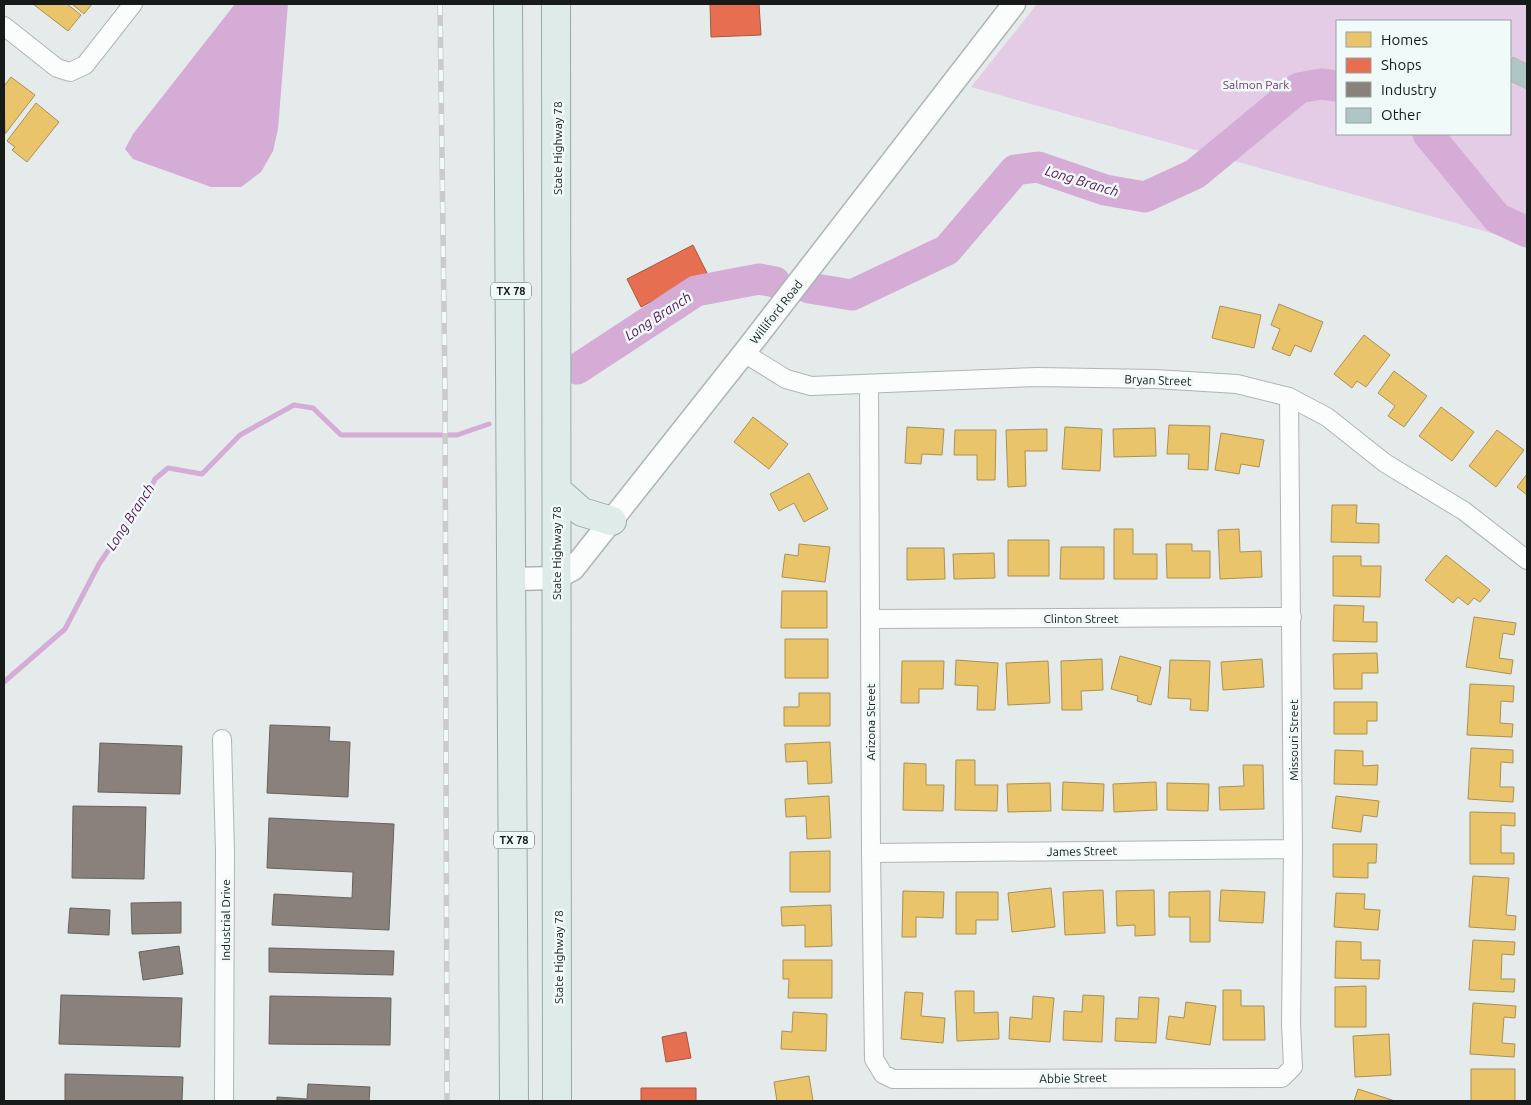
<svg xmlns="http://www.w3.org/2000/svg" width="1531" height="1105" viewBox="0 0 1531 1105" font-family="Ubuntu,sans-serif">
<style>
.green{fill:#e4cce6;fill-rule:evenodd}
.water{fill:#d4acd6}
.homes{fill:#e9c46a;stroke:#aa9152}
.shops{fill:#e76f51;stroke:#a85640}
.industry{fill:#8a817c;stroke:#67625e}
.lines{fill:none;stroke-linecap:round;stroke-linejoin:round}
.stream{stroke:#d4acd6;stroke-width:5}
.river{stroke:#d4acd6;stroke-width:31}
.building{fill:#afc7c4;stroke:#b0b4b4}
.minor-casing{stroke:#b0b4b4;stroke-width:20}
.tertiary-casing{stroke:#b0b4b4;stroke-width:25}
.primary-casing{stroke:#96aba9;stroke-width:30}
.minor{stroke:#fbfcfc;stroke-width:18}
.tertiary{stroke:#fbfcfc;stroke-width:22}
.primary{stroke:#dfebe9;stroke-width:28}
.rail-casing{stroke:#cbcbcb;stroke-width:5.5}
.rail{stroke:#f0faf8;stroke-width:4;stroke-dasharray:11;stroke-linecap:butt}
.labels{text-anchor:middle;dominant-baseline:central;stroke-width:5;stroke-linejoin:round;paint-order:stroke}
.shield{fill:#f0faf8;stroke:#575d5c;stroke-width:1}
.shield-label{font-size:11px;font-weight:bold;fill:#161a19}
.park-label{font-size:12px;fill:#78327a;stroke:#f0faf8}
.street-label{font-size:12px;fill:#161a19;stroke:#f0faf8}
.water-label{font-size:14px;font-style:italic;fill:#58105a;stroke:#f0faf8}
</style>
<rect width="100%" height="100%" fill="#e5eaea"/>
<path class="green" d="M1037,4H1527V243L971,87ZM1337,21H1510V134H1337Z"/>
<path class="water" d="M235,4H288L278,129L273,151L261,172L241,187H211L133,159L125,149L133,134Z"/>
<path class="homes" d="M33,4H67L81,15L68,31Z
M72,4H92L84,14Z
M11,77L35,95L5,134L4,86Z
M36,103L59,122L27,162L12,150L15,147L7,141Z
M1279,304L1323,322L1311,352L1295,345L1290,356L1272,349L1280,329L1271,325Z
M1220,306L1261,315L1254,348L1212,338Z
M1364,335L1390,355L1366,387L1357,381L1352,388L1334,374Z
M1394,371L1427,396L1404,427L1388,416L1395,406L1378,393Z
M1441,407L1474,432L1452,461L1419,436Z
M753,417L788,444L769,469L734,442Z
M1169,425L1210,426L1208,470L1188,469L1189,454H1167Z
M907,427L944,429L942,455L922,454L921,464L905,463Z
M1065,427L1102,429L1100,471L1062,469Z
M1155,428L1156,456L1114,457L1113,429Z
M1047,429V451H1025L1026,486L1008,487L1006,430Z
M955,430H996L995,480H977V455H954Z
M1497,430L1524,450L1496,487L1469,466Z
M1221,433L1264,440L1259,467L1241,464L1239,474L1215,470Z
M809,473L828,509L804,522L794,503L779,511L770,494Z
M1527,474V495L1517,487Z
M1332,505H1357L1356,523L1379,524V543L1331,542Z
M1114,529H1133V554H1157V579H1114Z
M1239,529L1240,552L1261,551L1262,577L1220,579L1218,530Z
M1008,540H1049V576H1008Z
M799,544L830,547L825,582L782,577L785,554L798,556Z
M1166,544H1192V551H1210V578H1167Z
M1061,547H1104V579H1060Z
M907,548H944L945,579L907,580Z
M994,553L995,578L954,579L953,554Z
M1446,555L1490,590L1480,602L1474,598L1468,605L1458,597L1453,603L1425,580Z
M1333,556H1361V566H1381L1380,597L1333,596Z
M782,591H827V628H781Z
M1334,605L1364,606L1363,622H1377V642L1333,641Z
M1474,617L1516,623L1514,635L1503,633L1499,658L1513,660L1511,674L1466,667Z
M785,639H828V678H785Z
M1377,653L1378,673H1362V689H1334L1333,654Z
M1120,656L1161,667L1151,705L1137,701L1138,696L1111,689Z
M1102,659L1103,690L1081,691L1082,710H1062L1061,661Z
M1262,659L1264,687L1223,690L1221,662Z
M956,660L998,663L995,710H977L978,686L955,685Z
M1170,660L1210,661L1208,711L1190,710L1191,699L1168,698Z
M902,661H944L943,689H919V703H901Z
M1048,661L1050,703L1008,705L1006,663Z
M1470,684L1514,686L1513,702L1501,701L1500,723L1513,724L1512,737L1467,735Z
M799,693H830V726H784V707H799Z
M1334,702H1377V721H1367V734H1334Z
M830,742L832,783L808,784L807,761L786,762L785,744Z
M1471,748L1513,750V763L1501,762L1500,787H1514L1513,802L1468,799Z
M1335,750L1363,751V766L1378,765L1377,785L1334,784Z
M956,760H975V785H998L997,811L955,810Z
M904,763L926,764V785H944L943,811L903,810Z
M1243,765H1263L1264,809L1220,810L1219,787L1244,786Z
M1063,782L1104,784L1103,811L1062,810Z
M1156,782L1157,810L1114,812L1113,784Z
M1050,783L1051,811L1008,812L1007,784Z
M1167,783L1209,784L1208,811L1167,810Z
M829,796L831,838L807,839L806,816L786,817L785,799Z
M1336,796L1379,801L1377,817L1363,815L1361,832L1332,828Z
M1470,812L1515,813V826L1501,825V853H1514V864H1470Z
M1333,844H1377L1376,863H1368V878L1333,877Z
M830,851V892H790V852Z
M1473,876L1509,878L1506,915L1516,916L1515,930L1469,927Z
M1051,888L1055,927L1012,932L1008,893Z
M1103,890L1105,933L1065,935L1063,892Z
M1154,890L1155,935L1135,936V925L1117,926L1116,891Z
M1221,890L1265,892L1263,923L1219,921Z
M903,891L944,892L943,918L916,917V937H902Z
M1210,891V942H1190V917H1169V892Z
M956,892H998V920H976V934H956Z
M1336,893L1365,894L1364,909L1380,910L1378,930L1334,927Z
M831,905L832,946L805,947V925L782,926L781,907Z
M1473,940L1515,942L1514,955L1502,954L1501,979H1515L1514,992L1469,990Z
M1336,941L1361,942V960H1380L1379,979L1335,978Z
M783,960H832V998H788L789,979H783Z
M1366,986V1027H1335V987Z
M1223,990H1241V1006H1264L1265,1040H1223Z
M955,991H974V1013L998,1012L999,1039L957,1041Z
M905,992L923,993L921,1016L945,1018L943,1043L901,1039Z
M1083,995L1104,996L1102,1042L1063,1040L1064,1011L1082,1012Z
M1033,996L1054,998L1050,1042L1009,1039L1010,1017L1032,1019Z
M1139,997L1159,998L1156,1043L1115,1041L1116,1018L1138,1019Z
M1186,1002L1216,1006L1210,1045L1166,1039L1169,1016L1184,1018Z
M1473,1003L1516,1006L1515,1018L1504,1017L1502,1043L1515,1044L1514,1057L1470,1054Z
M793,1012L827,1014L826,1051L781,1049L782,1031L792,1032Z
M1389,1034L1391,1075L1355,1077L1353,1036Z
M1471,1069H1515V1101H1471Z
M809,1076L813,1101H777L774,1082Z
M1358,1089L1395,1101H1354Z"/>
<path class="shops" d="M710,4H759L761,35L711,37Z
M693,245L707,273L641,307L627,279Z
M686,1032L691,1058L666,1062L662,1037Z
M641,1088H696V1101H641Z"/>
<path class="industry" d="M270,725L330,727L329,741L350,742L348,797L267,793Z
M100,743L182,746L180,794L98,792Z
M73,806L146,807L144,879L72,878Z
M269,818L394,824L389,930L272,925L274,894L352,898L353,872L267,868Z
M181,902V933L132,934L131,903Z
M70,908L110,910L109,935L68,933Z
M179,946L183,974L143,980L139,952Z
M269,948L394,951L393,975L269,972Z
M61,995L182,998L180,1047L59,1044Z
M270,996L391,998L390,1045L269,1044Z
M65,1074L183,1077L182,1101H65Z
M308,1084L370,1087L369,1101H277V1097L307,1099Z"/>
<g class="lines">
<path class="stream" d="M4,682L65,629L99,564L150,490L155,479L168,468L202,474L240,435L294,405L313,408L341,435H457L489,424"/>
<path class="river" d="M1428,134L1497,218L1527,232
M809,288L852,295L947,250L1015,170L1038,167L1105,190L1145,197L1195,174L1299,88L1321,84L1337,86
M577,369L696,291L759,279L775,282"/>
</g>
<path class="building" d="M1513,57L1527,64V89L1510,81V64Z"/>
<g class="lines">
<g class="minor-casing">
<path id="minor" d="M4,26L57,68L70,72L85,65L133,4
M744,353L786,379L811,386L1037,377L1155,379L1237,384L1289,397L1327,417L1385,463L1464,511L1527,560
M869,384L871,853L874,1059L883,1074L893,1079L1282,1078L1293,1067L1291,1024L1293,849L1289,397
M870,619L1292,617
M222,739L225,852L224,1101
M871,853L1293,849"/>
</g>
<g class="tertiary-casing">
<path id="tertiary" d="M513,579L556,578L573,569L744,353L1014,4"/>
</g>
<g class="primary-casing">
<path id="primary" d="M508,4L514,1101
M556,4L557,1101
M557,490L582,512L612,521"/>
</g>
<use href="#minor" class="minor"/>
<use href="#tertiary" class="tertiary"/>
<use href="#primary" class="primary"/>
<g class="rail-casing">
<path id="rail" d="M440,4L445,387L447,1101"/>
</g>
<use href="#rail" class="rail"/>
</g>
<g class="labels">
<g class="shield">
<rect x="491" y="282.5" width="40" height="17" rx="4"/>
<rect x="494" y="831.5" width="40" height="17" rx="4"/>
</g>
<g class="shield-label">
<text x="511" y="291">TX 78</text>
<text x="514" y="840">TX 78</text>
</g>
<g class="park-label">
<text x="1256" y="84">Salmon Park</text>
</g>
<g class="street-label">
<text transform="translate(557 148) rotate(-90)">State Highway 78</text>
<text transform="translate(776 312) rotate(-52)">Williford Road</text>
<text transform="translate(1158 380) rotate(2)">Bryan Street</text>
<text transform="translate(556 553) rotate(-90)">State Highway 78</text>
<text x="1081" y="618">Clinton Street</text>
<text transform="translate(870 722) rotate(-90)">Arizona Street</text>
<text transform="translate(1293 740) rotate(-90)">Missouri Street</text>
<text transform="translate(1082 851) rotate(-1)">James Street</text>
<text transform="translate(225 920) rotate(-90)">Industrial Drive</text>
<text transform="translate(558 957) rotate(-90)">State Highway 78</text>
<text transform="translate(1073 1078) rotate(-1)">Abbie Street</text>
</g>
<g class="water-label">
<text transform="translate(1082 181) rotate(17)">Long Branch</text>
<text transform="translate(658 316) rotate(-33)">Long Branch</text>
<text transform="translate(130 517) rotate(-57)">Long Branch</text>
</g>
</g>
<rect width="1531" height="1105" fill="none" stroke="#161a19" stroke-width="10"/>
<rect x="1336" y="20" width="175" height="115" fill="#f0faf8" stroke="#99a09f"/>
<rect x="1346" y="32" width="25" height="15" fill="#e9c46a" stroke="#99a09f"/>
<text x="1381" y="45" font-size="15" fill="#161a19">Homes</text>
<rect x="1346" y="58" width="25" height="15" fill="#e76f51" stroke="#99a09f"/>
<text x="1381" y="70" font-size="15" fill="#161a19">Shops</text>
<rect x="1346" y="82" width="25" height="15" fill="#8a817c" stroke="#99a09f"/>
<text x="1381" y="95" font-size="15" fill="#161a19">Industry</text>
<rect x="1346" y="108" width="25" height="15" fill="#afc7c4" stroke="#99a09f"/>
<text x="1381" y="120" font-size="15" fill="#161a19">Other</text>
</svg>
